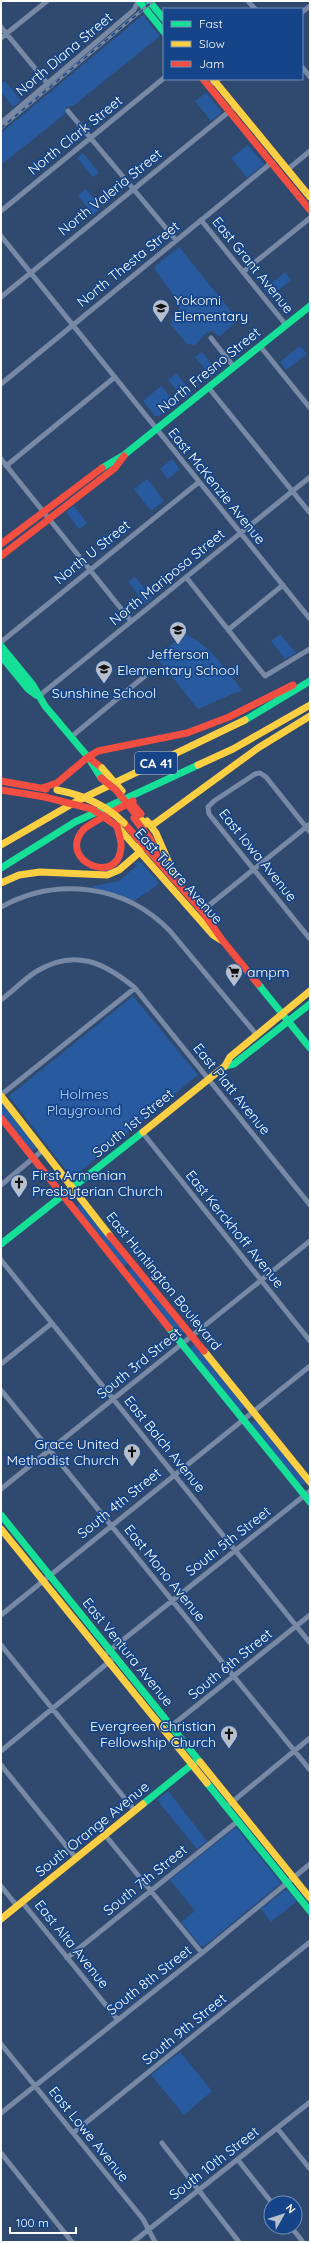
<svg xmlns="http://www.w3.org/2000/svg" width="311" height="2243" viewBox="0 0 311 2243" font-family="Quicksand,sans-serif">
<style>
.green{fill:#285aa0}
.lines{fill:none;stroke-linecap:round;stroke-linejoin:round}
.street{stroke:#7789a4;stroke-width:5}
.fast{stroke:#16e098;stroke-width:7}
.slow{stroke:#ffcf43;stroke-width:7}
.jam{stroke:#f24e42;stroke-width:7}
.rail-casing{stroke:#788aa3;stroke-width:3}
.rail{stroke:#154489;stroke-width:1.5;stroke-dasharray:4.5;stroke-linecap:butt}
.slow-bridge{stroke:#ffcf43;stroke-width:7}
.jam-bridge{stroke:#f24e42;stroke-width:7}
.labels{text-anchor:middle;dominant-baseline:central;stroke-width:3.5;stroke-linejoin:round;paint-order:stroke}
.shield{fill:#154489;stroke:#b9c7dc;stroke-width:1}
.shield-label{font-size:13px;font-weight:bold;fill:#fff}
.street-label{font-size:14px;fill:#fff;stroke:#154489}
.poi-label{font-size:14px;fill:#fff;stroke:#154489;text-anchor:start}
.park-label{font-size:14px;fill:#c3dafb;stroke:#154489}
</style>
<rect width="100%" height="100%" fill="#30496e"/>
<path class="green" d="M143,15L160,36L73,106L66,107L65,114L1,165V133Z
M5,81L21,101L13,107L1,92V84Z
M206,93L222,112L211,121L195,101Z
M248,145L264,164L247,178L231,158Z
M83,153L99,173L93,177L77,158Z
M86,189L101,208L93,215L78,195Z
M179,247L238,320L219,337L213,331L207,332L195,345L187,344L171,325L173,317L179,312L180,304L155,270V266Z
M285,272L291,280L270,297L264,289Z
M300,346L307,354L286,370L280,362Z
M202,352L217,372L211,377L195,357Z
M176,373L192,393L184,399L168,380Z
M161,386L177,405H172L159,416H155L143,401Z
M172,459L180,469L168,479L160,469Z
M147,479L164,501L151,511L134,489Z
M74,506L87,523L79,529L66,512Z
M135,577L152,598L146,604L128,582Z
M185,634C210,645 225,669 242,690L198,709L156,657Z
M280,634L296,653L285,659L271,641Z
M138,862L142,863L159,883L147,893H145L134,901L110,892L90,887L119,881L137,866L134,863Z
M133,996L198,1075L72,1178L9,1096Z
M3,1102L37,1147L32,1151H29L1,1115Z
M80,1204L110,1237L129,1262L123,1267L75,1208Z
M132,1267L184,1331L179,1335L127,1273Z
M194,1344L245,1407L240,1411L189,1349Z
M256,1420L306,1483L300,1486L250,1424Z
M168,1791L207,1841L197,1849L157,1800Z
M236,1827L281,1883L204,1946H201L181,1922L195,1911L170,1880Z
M285,1890L288,1891L297,1901L271,1922L261,1909Z
M180,2052L212,2091L184,2115L151,2075Z"/>
<g class="lines">
<path class="street" d="M248,1L255,9
M302,12L310,6
M1,27L48,84
M1,38L47,1
M302,67L310,77
M208,86L219,79
M68,111L176,240
M1,123L134,10L138,1
M287,170L310,151
M1,211L164,78
M201,220L286,325
M1,236L310,619
M243,272L310,218
M1,297L231,110
M211,338L234,367
M260,346L310,408
M1,384L271,163
M208,387L310,513
M1,459L131,621
M6,466L115,377
M186,577L265,676L310,649
M228,630L283,585
M1,642L199,482
M39,696L310,477
M71,737L146,675
M310,832L266,777L260,773L255,774L214,801L208,807L209,814L310,939
M1,907C57,876 126,885 170,931L256,1034
M202,911L310,824
M1,1000C13,991 24,979 37,971C75,948 105,963 135,988L310,1205
M1,1095L135,988
M142,1132L310,1341
M1,1185L43,1150
M1,1260L310,1643
M1,1364L52,1323
M1,1390L310,1770
M1,1489L310,1241
M1,1615L310,1366
M1,1645L135,1811
M104,1655L310,1491
M165,1731L310,1615
M1,1751L115,1657
M1,1765L76,1858
M226,1807L310,1738
M105,1835L202,1953
M1,1886L17,1906
M22,1902L118,2020
M67,1958L238,1821
M1,2044L143,2219L155,2242
M1,2113L202,1953L310,1864
M277,2128L310,2169
M73,2133L310,1942
M162,2143L239,2242
M1,2153L72,2242
M238,2160L272,2203
M291,2227L303,2242
M133,2242L310,2102"/>
<path class="fast" d="M139,1L164,32
M149,1L164,19
M102,468L124,455L310,306
M1,646L33,685L45,706L88,757L101,778
M1,656L28,689L36,695
M245,720L310,681
M1,868L75,822L198,765
M258,984L310,1048
M225,1066L234,1064L310,1004
M1,1244L143,1132
M169,1328L310,1502
M1,1515L200,1762
M207,1783L310,1911
M143,1804L195,1762"/>
<path class="slow" d="M213,79L310,197
M198,765L233,749L310,705
M137,816L146,824H154L258,748L310,716
M147,821L156,833L175,877
M117,826L213,935L221,940
M1,845L77,801L245,720
M1,883L19,875L40,872L107,875L119,870L140,852L141,842
M1,1096L110,1236
M143,1132L225,1066L230,1057L310,991
M204,1351L310,1482
M1,1529L207,1783
M200,1762L310,1898
M1,1919L143,1804"/>
<path class="jam" d="M203,79L310,210
M1,544L102,468
M1,556L115,468L124,456
M88,757L98,751L187,733L229,717L293,685
M1,781L46,789
M42,788L57,783L88,757L102,768
M1,790L45,797
M134,818L151,840L158,860
M124,823L202,911L223,941L258,984
M117,826C118,832 122,841 121,847C119,887 57,861 83,830C88,824 124,806 133,801
M1,1118L169,1328
M110,1236L204,1351"/>
<g class="rail-casing">
<path id="rail" d="M1,128L153,1"/>
</g>
<use href="#rail" class="rail"/>
<path class="slow-bridge" d="M102,768L122,791
M57,790C83,795 105,804 124,823"/>
<path class="jam-bridge" d="M101,778L116,790L137,816
M45,797L92,809L117,826
M131,802L141,814"/>
</g>
<defs>
<g id="school-pin" transform="scale(0.9)"><path d="M0 17L-7.5 6A9.5 9.5 0 1 1 7.5 6Z" fill="#b7bfcc" stroke="#154489"/><path d="M0-5L7-2L0 1L-7-2ZM-4 1L0 2.5L4 1V4Q0 6-4 4Z" fill="#111"/></g>
<g id="supermarket-pin" transform="scale(0.9)"><path d="M0 17L-7.5 6A9.5 9.5 0 1 1 7.5 6Z" fill="#b7bfcc" stroke="#154489"/><path d="M-6-5.5h2.5l.6 2H6L4.5 2H-2.5L-4.4-4H-6ZM-1.5 3.2a1.3 1.3 0 1 0 .1 0ZM3 3.2a1.3 1.3 0 1 0 .1 0Z" fill="#111"/></g>
<g id="church-pin" transform="scale(0.9)"><path d="M0 17L-7.5 6A9.5 9.5 0 1 1 7.5 6Z" fill="#b7bfcc" stroke="#154489"/><path d="M-1.2-6h2.4v3.5h3.3v2.4h-3.3V6h-2.4V-.1h-3.3v-2.4h3.3Z" fill="#111"/></g>
</defs>
<g fill-rule="evenodd">
<use href="#school-pin" x="161" y="308"/>
<use href="#school-pin" x="178" y="630"/>
<use href="#school-pin" x="104" y="669"/>
<use href="#supermarket-pin" x="234" y="972"/>
<use href="#church-pin" x="19" y="1183"/>
<use href="#church-pin" x="132" y="1452"/>
<use href="#church-pin" x="229" y="1734"/>
</g>
<g class="labels">
<rect class="shield" x="135" y="752" width="42" height="22" rx="3"/>
<g class="shield-label">
<text x="156" y="763">CA 41</text>
</g>
<g class="street-label">
<text transform="translate(64 54) rotate(-40)">North Diana Street</text>
<text transform="translate(75 135) rotate(-39)">North Clark Street</text>
<text transform="translate(110 192) rotate(-39)">North Valeria Street</text>
<text transform="translate(128 264) rotate(-39)">North Thesta Street</text>
<text transform="translate(253 265) rotate(51)">East Grant Avenue</text>
<text transform="translate(209 370) rotate(-39)">North Fresno Street</text>
<text transform="translate(217 486) rotate(51)">East McKenzie Avenue</text>
<text transform="translate(92 552) rotate(-39)">North U Street</text>
<text transform="translate(167 577) rotate(-39)">North Mariposa Street</text>
<text transform="translate(258 855) rotate(51)">East Iowa Avenue</text>
<text transform="translate(179 876) rotate(48)">East Tulare Avenue</text>
<text transform="translate(232 1089) rotate(51)">East Platt Avenue</text>
<text transform="translate(133 1123) rotate(-39)">South 1st Street</text>
<text transform="translate(235 1229) rotate(51)">East Kerckhoff Avenue</text>
<text transform="translate(164 1281) rotate(51)">East Huntington Boulevard</text>
<text transform="translate(139 1363) rotate(-39)">South 3rd Street</text>
<text transform="translate(165 1444) rotate(51)">East Balch Avenue</text>
<text transform="translate(119 1503) rotate(-39)">South 4th Street</text>
<text transform="translate(228 1541) rotate(-38)">South 5th Street</text>
<text transform="translate(165 1573) rotate(51)">East Mono Avenue</text>
<text transform="translate(128 1652) rotate(51)">East Ventura Avenue</text>
<text transform="translate(230 1664) rotate(-39)">South 6th Street</text>
<text transform="translate(92 1829) rotate(-39)">South Orange Avenue</text>
<text transform="translate(145 1880) rotate(-39)">South 7th Street</text>
<text transform="translate(72 1944) rotate(51)">East Alta Avenue</text>
<text transform="translate(149 1980) rotate(-38)">South 8th Street</text>
<text transform="translate(184 2029) rotate(-39)">South 9th Street</text>
<text transform="translate(89 2134) rotate(51)">East Lowe Avenue</text>
<text transform="translate(214 2163) rotate(-38)">South 10th Street</text>
</g>
<g class="poi-label">
<text x="174" y="300">Yokomi<tspan x="174" dy="16">Elementary</tspan></text>
<text x="178" y="654" text-anchor="middle">Jefferson<tspan x="178" dy="16">Elementary School</tspan></text>
<text x="104" y="693" text-anchor="middle">Sunshine School</text>
<text x="247" y="972">ampm</text>
<text x="32" y="1175">First Armenian<tspan x="32" dy="16">Presbyterian Church</tspan></text>
<text x="119" y="1444" text-anchor="end">Grace United<tspan x="119" dy="16">Methodist Church</tspan></text>
<text x="216" y="1726" text-anchor="end">Evergreen Christian<tspan x="216" dy="16">Fellowship Church</tspan></text>
</g>
<g class="park-label">
<text x="84" y="1094">Holmes<tspan x="84" dy="16">Playground</tspan></text>
</g>
</g>
<rect width="311" height="2243" fill="none" stroke="#ffffff" stroke-width="4"/>
<rect x="163" y="8" width="140" height="72" fill="#154489" stroke="#738fb8"/>
<rect x="171" y="21" width="20" height="6" fill="#16e098" stroke="#738fb8"/>
<text x="199" y="28" font-size="12" fill="#ffffff">Fast</text>
<rect x="171" y="41" width="20" height="6" fill="#ffcf43" stroke="#738fb8"/>
<text x="199" y="48" font-size="12" fill="#ffffff">Slow</text>
<rect x="171" y="61" width="20" height="6" fill="#f24e42" stroke="#738fb8"/>
<text x="199" y="68" font-size="12" fill="#ffffff">Jam</text>
<g transform="translate(283 2215) rotate(51)"><circle r="19" fill="#154489" stroke="#738fb8"/>
<path d="M0-3L7 15L0 10L-7 15Z" fill="#b7bfcc"/>
<text y="-6" font-size="11" font-weight="bold" text-anchor="middle" fill="#ffffff">N</text>
</g>
<path d="M10 2227v6h66v-6" fill="none" stroke="#ffffff" stroke-width="2"/>
<text x="16" y="2227" font-size="12" fill="#ffffff" stroke="#154489" stroke-width="3" paint-order="stroke">100 m</text>
</svg>
